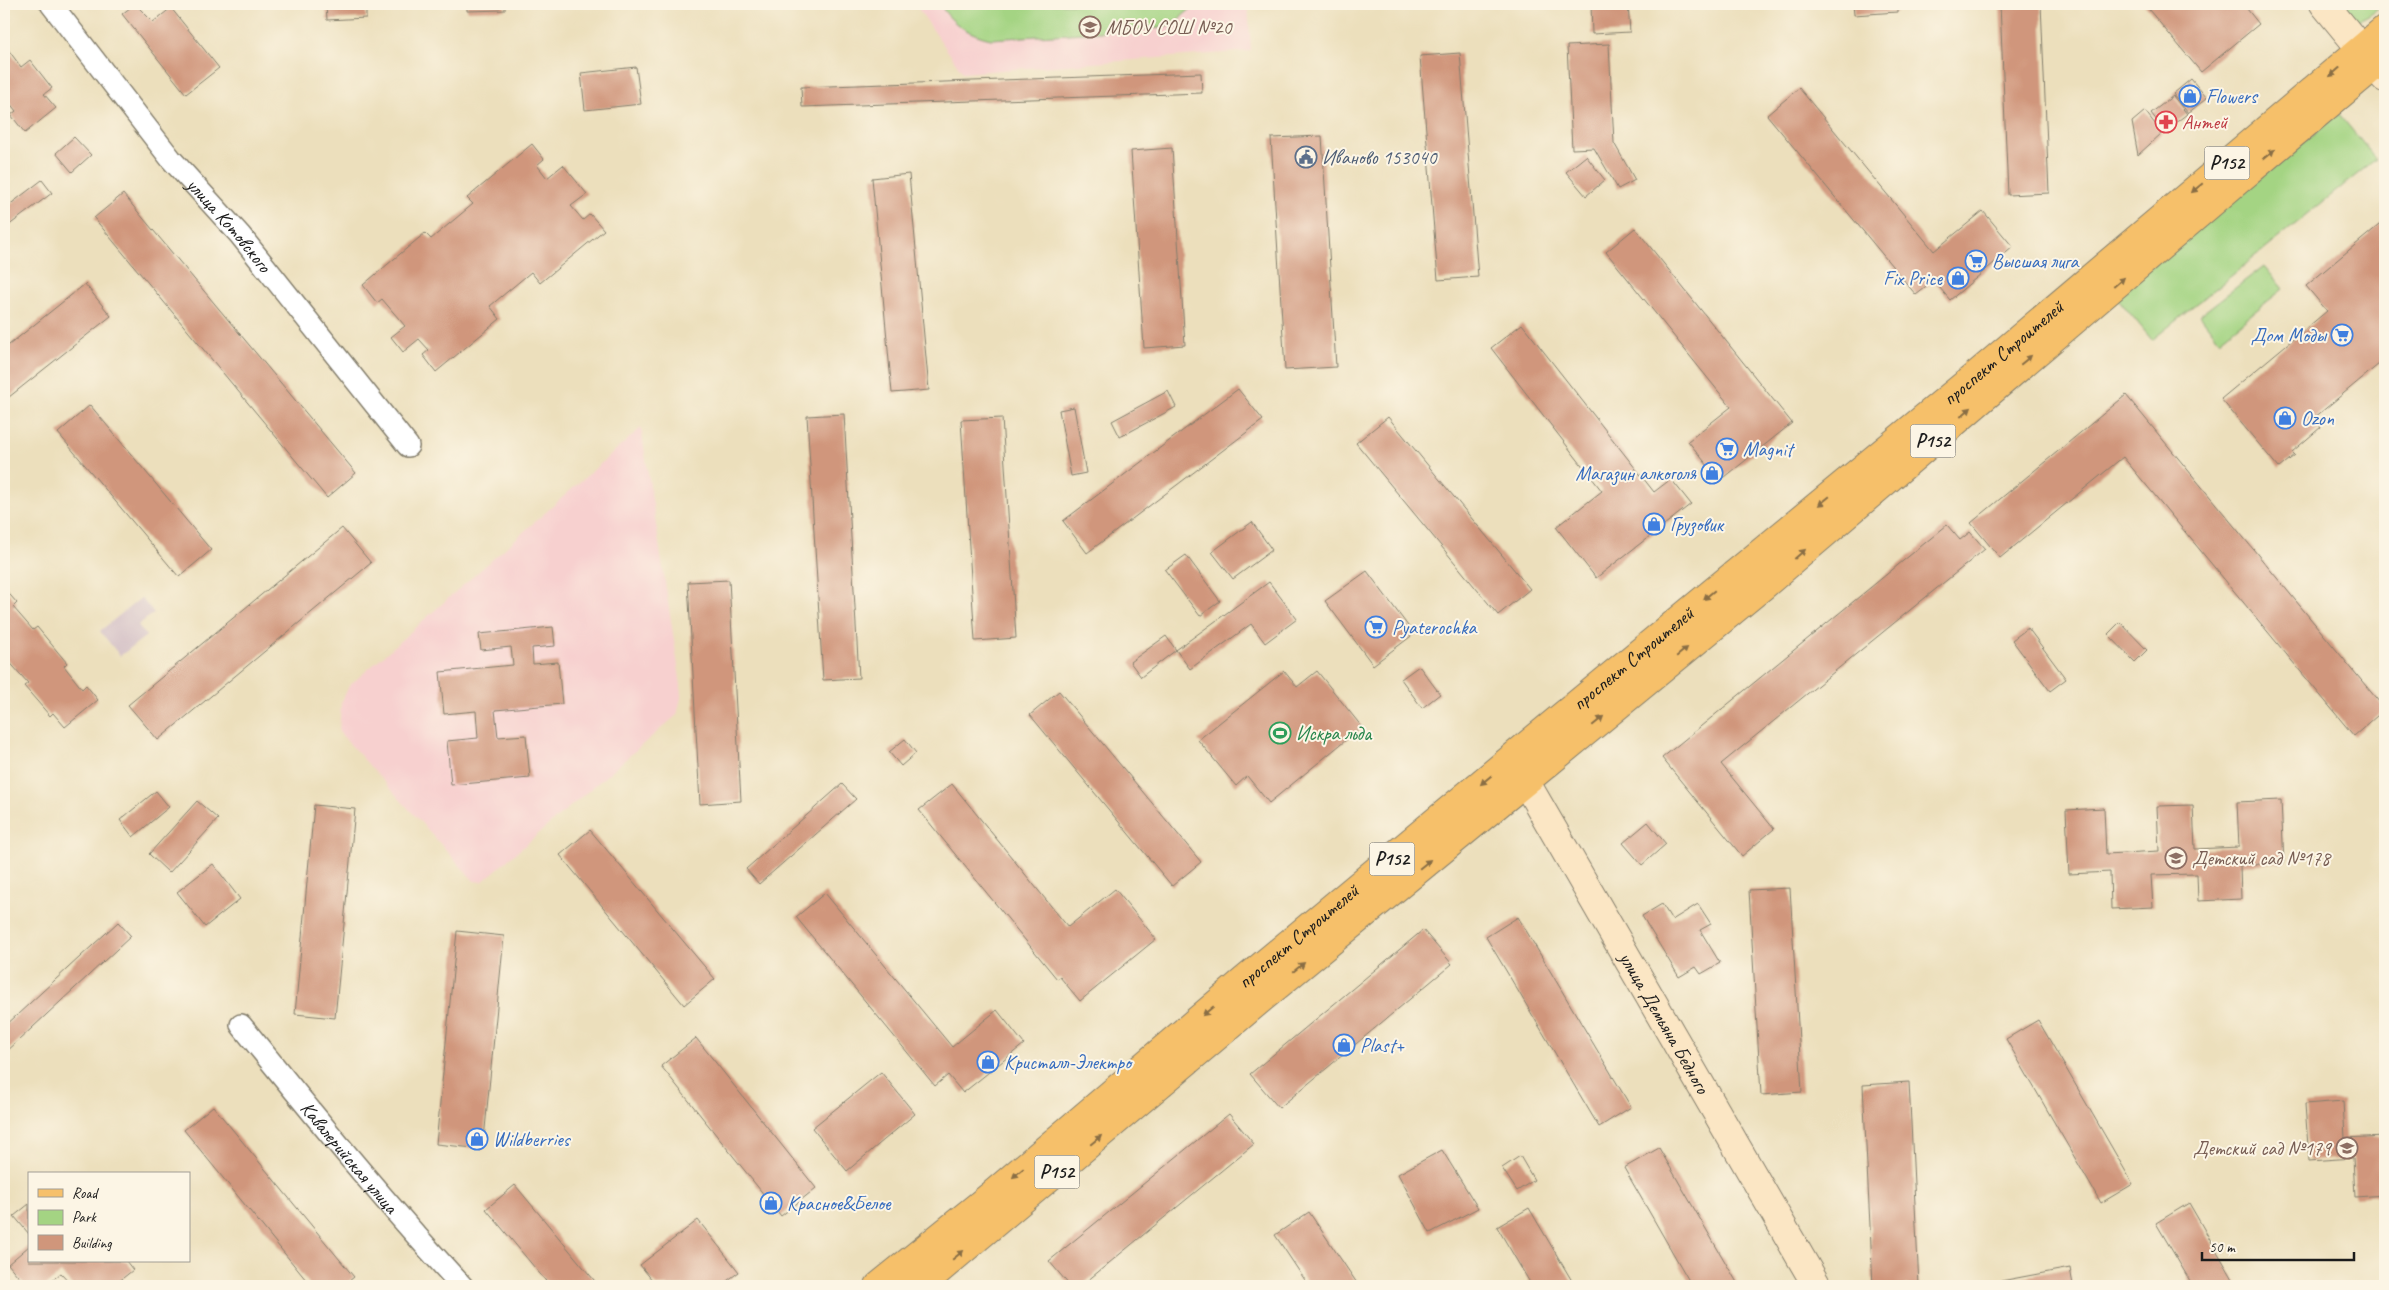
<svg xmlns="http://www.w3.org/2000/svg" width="2389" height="1290" viewBox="0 0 2389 1290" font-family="Caveat,sans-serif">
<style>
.built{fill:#f7d0cf}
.industrial{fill:#d2bec5}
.green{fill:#a4d483;stroke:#607850}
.building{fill:#d0967b}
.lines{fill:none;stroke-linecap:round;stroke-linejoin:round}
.street-casing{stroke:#847e6c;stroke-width:24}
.secondary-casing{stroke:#847e6c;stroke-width:30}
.primary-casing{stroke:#847e6c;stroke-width:30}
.street{stroke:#fff;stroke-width:21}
.secondary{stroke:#fbe6c4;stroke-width:28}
.primary{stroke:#f6c06b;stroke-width:28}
.oneway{fill:#896e44}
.labels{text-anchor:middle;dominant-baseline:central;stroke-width:4;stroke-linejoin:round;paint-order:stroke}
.shield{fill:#fcf5e5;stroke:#5f5d58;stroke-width:1}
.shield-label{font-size:19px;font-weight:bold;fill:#1c1c1c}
.education-label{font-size:20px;fill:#785e54;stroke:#fcf5e5;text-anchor:start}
.shop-label{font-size:20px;fill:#366cbe;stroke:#fcf5e5;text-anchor:start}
.health-label{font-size:20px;fill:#be3a42;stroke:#fcf5e5;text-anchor:start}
.service-label{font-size:20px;fill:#4e5e75;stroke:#fcf5e5;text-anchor:start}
.street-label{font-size:20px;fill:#1c1c1c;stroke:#fcf5e5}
.leisure-label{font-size:20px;fill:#27864d;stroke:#fcf5e5;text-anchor:start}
</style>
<rect width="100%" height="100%" fill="#fcf5e5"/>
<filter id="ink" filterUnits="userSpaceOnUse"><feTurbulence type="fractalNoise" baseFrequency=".02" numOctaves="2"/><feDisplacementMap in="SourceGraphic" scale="10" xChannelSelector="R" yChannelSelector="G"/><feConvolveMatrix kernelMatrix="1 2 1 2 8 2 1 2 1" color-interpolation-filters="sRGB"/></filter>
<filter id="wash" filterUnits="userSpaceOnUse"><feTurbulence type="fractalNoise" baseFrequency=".0096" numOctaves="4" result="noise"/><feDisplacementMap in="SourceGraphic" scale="20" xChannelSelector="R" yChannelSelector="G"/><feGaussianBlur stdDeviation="1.12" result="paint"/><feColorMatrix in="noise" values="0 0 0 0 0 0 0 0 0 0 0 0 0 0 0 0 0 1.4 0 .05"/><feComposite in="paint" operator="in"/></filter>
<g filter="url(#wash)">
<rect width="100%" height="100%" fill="#ecdfbc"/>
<path class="built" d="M915,4H1248L1251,51L963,73Z
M641,428L681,685V698L677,715L482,882L474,881L339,732L341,703L349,686Z"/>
<path class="industrial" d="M141,598L154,613L138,625L146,636L120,656L100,631Z"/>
<path class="green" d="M940,4H1197L1175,22L1161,28L991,39C969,34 951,24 940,4Z
M2324,4H2383C2370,15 2361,21 2344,23Z
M2339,114L2376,159L2152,340L2115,295Z
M2264,266L2283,289L2219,340L2200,315Z"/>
<g id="blocks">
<path class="building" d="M135,4L153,22L171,8L219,68L186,94L122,14Z
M326,4H366V18L327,20Z
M467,4H505V10L467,11Z
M1591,4H1628L1630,32L1592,34Z
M1853,4H1897V12L1854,15Z
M2000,4H2041L2049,193L2008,195Z
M2144,4H2243L2259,24L2201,72Z
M4,44L21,67L30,60L52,88L44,94L56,108L25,133L11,115L16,111L4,96Z
M1609,44L1614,143L1635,180L1618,189L1594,148L1572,149L1567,46Z
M1460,53L1478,277L1438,280L1420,56Z
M636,67L641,104L585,110L581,73Z
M1201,73L1202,93L802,107L801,87Z
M2191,79L2207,98L2188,113L2173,94Z
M1799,88L1934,251L1983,211L2013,247L1950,300L1934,281L1916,295L1767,115Z
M2173,96L2187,114L2165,131L2151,113Z
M2145,111L2162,133L2138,155L2132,122Z
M1322,136L1336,367L1285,370L1271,138Z
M74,137L91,155L72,172L56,153Z
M532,144L544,159L537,165L547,178L563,165L587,194L571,206L583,220L590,214L604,230L540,283L531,272L490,306L500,319L436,372L423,355L429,350L419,339L403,352L391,337L405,326L382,299L377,303L363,285L425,233L431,239L473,204L467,198Z
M1172,148L1185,345L1144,348L1131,151Z
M1586,156L1605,180L1586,196L1566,172Z
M909,174L929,390L892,393L872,178Z
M42,180L52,193L4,229V209Z
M123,194L356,473L327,498L94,218Z
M2385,220V359L2314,418L2321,427L2292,452L2295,455L2279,468L2221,399L2327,311L2306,286Z
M1635,228L1792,423L1720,481L1688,441L1731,407L1606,252Z
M85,284L111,316L4,401V349Z
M1522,324L1654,492L1671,479L1691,504L1596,578L1556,527L1602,491L1491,348Z
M1238,389L1263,420L1087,553L1063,521Z
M1168,391L1176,407L1120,437L1112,421Z
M2126,395L2385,709L2354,736L2123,457L2000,558L1971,523Z
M90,405L211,550L179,577L58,433Z
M1074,407L1086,473L1071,476L1059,410Z
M844,414L859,678L823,680L807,416Z
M1388,417L1530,589L1498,615L1356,443Z
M1002,418L1016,638L975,641L961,420Z
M1252,522L1272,550L1233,579L1212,552Z
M1947,525L1960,540L1970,532L1985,549L1721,764L1774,829L1742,856L1662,758Z
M342,528L371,563L158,740L128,705Z
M1186,555L1220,601L1200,616L1165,570Z
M1367,571L1414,634L1373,665L1325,601Z
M729,580L741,801L700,804L688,582Z
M1269,582L1297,619L1265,643L1251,624L1190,669L1176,650Z
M4,588L17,603L13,607L33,630L37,627L67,663L64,666L82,689L86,685L98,700L65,727L53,713L50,716L24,686L28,683L6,658L4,660Z
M2120,622L2147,650L2135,662L2108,634Z
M553,627L555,646L532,648L533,664L558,662L562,704L495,710L498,737L526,735L530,778L451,785L447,741L478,738L476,711L444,714L440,672L513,665L511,647L481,650L479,634Z
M2028,628L2066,679L2050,691L2012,640Z
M1166,636L1176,650L1141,677L1130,662Z
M1419,666L1440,694L1422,708L1401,679Z
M1284,671L1297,687L1317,671L1362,727L1269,803L1247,776L1236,786L1198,740Z
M1059,691L1201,862L1172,886L1030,715Z
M905,739L916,753L901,766L889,752Z
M842,784L856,799L759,884L746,869Z
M952,784L1068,927L1115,889L1156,939L1080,1001L1060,977L1057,979L919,810Z
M156,791L169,807L133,837L120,820Z
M2281,800L2284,863L2240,865L2241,899L2198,901L2197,874L2151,875L2153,907L2111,909L2110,872L2069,874L2066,810L2104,808L2106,854L2159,851L2157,806L2193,805L2195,849L2239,847L2237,802Z
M197,801L218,819L169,873L149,854Z
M314,805L355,809L335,1018L295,1014Z
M1648,822L1666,844L1642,865L1623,843Z
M590,830L715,979L684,1005L560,855Z
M213,864L240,899L205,927L177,892Z
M1790,888L1802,1092L1761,1095L1749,890Z
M825,893L952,1047L997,1010L1024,1044L963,1093L948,1075L935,1086L796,917Z
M1662,904L1672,920L1698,904L1711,924L1700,930L1720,963L1701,974L1696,967L1679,977L1642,916Z
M1518,917L1631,1107L1599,1127L1486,937Z
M118,922L131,936L4,1054V1027Z
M1423,930L1452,964L1279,1108L1250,1074Z
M457,931L504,936L483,1149L436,1144Z
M2038,1020L2133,1184L2101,1203L2006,1039Z
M696,1038L816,1188L781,1216L661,1066Z
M881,1072L915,1114L847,1171L812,1128Z
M1909,1082L1919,1286H1873L1863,1085Z
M2343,1101L2345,1138L2385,1136V1195L2355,1197L2353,1158L2309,1161L2305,1104Z
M213,1106L354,1277L343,1286H311L184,1130Z
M1229,1114L1254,1144L1081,1286H1070L1049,1261Z
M1659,1148L1739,1286H1692L1624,1168Z
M1442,1150L1478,1208L1430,1233L1398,1174Z
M1520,1156L1534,1180L1517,1191L1502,1168Z
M515,1185L599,1286H550L486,1209Z
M2189,1203L2237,1286H2193L2156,1223Z
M29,1204V1234L14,1216Z
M1529,1208L1575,1286H1532L1497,1227Z
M1309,1212L1359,1286H1309L1275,1235Z
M698,1220L739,1272L720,1286H657L640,1265Z
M29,1246V1261H126L133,1270L113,1286H73L61,1273L45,1286H26L8,1264Z
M2070,1268L2073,1285L2002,1286L2001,1281Z"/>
</g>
</g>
<g filter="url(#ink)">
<use href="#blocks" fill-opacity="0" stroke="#847e6c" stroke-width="1"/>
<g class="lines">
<g class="street-casing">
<g id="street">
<path id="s1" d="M51,4L171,159L240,235L408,446"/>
<path id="s2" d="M241,1025C313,1114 384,1202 462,1286"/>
</g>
</g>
<g class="secondary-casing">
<g id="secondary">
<path d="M2324,4L2385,78"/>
<path id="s3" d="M1514,762L1817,1286"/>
</g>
</g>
<g class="primary-casing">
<g id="primary">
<path id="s4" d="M879,1286L993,1194L1245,980L1537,737L1974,377L2385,29"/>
<path d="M920,1286L1262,998L1763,586L2236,182L2385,57"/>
</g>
</g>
<use href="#street" class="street"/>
<use href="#secondary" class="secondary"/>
<use href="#primary" class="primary"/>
</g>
<defs><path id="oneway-solid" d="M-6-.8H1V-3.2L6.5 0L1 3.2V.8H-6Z" transform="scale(1.25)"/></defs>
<g class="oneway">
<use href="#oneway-solid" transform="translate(2335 72) rotate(139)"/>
<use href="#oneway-solid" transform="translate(2269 154) rotate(-40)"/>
<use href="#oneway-solid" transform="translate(2197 188) rotate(140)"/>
<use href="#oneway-solid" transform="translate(2119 282) rotate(-41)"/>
<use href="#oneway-solid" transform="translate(2026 360) rotate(-40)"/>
<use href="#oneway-solid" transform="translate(1966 412) rotate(-41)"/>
<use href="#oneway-solid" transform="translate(1824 501) rotate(141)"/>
<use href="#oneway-solid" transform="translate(1800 554) rotate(-41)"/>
<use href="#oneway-solid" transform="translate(1709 595) rotate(140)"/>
<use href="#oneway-solid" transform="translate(1682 652) rotate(-39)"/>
<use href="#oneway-solid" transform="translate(1598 721) rotate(-40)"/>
<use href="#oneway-solid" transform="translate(1486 780) rotate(140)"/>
<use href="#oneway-solid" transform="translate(1425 864) rotate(-39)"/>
<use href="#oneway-solid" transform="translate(1299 967) rotate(-39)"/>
<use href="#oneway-solid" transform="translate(1208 1011) rotate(140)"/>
<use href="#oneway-solid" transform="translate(1096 1140) rotate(-40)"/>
<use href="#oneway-solid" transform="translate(1018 1173) rotate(140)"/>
<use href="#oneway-solid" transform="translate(958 1255) rotate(-39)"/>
</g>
</g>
<defs>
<g id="school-ring" transform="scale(1.125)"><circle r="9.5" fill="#fcf5e5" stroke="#8d6e63" stroke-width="1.5"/><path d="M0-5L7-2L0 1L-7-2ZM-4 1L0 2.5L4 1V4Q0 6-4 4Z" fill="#8d6e63"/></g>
<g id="shop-ring" transform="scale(1.125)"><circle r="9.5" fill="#fcf5e5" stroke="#3f7fe0" stroke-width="1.5"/><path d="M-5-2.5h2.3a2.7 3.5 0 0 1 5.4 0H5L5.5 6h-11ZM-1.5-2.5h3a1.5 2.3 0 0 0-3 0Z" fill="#3f7fe0"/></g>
<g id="pharmacy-ring" transform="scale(1.125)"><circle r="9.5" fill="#fcf5e5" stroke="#e0444e" stroke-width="1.5"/><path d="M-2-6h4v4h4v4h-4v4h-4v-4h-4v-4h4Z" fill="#e0444e"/></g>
<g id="civic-ring" transform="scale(1.125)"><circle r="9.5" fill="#fcf5e5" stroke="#5c6f8a" stroke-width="1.5"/><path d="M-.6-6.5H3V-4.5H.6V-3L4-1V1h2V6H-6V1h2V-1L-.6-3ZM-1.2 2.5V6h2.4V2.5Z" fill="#5c6f8a"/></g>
<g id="supermarket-ring" transform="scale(1.125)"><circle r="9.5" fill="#fcf5e5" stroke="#3f7fe0" stroke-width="1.5"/><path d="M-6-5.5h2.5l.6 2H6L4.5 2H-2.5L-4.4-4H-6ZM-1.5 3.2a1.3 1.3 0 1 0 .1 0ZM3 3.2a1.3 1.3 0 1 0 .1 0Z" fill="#3f7fe0"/></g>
<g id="stadium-ring" transform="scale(1.125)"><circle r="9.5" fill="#fcf5e5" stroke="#2e9e5b" stroke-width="1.5"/><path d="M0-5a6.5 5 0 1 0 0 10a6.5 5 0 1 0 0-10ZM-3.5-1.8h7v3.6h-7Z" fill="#2e9e5b"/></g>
</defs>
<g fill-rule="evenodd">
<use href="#school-ring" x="1090" y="27"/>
<use href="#shop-ring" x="2190" y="96"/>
<use href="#pharmacy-ring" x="2166" y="122"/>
<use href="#civic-ring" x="1306" y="157"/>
<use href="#supermarket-ring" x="1976" y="261"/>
<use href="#shop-ring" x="1958" y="278"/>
<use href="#supermarket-ring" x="2342" y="335"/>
<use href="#shop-ring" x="2285" y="418"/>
<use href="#supermarket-ring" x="1727" y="449"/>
<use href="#shop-ring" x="1712" y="473"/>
<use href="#shop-ring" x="1654" y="524"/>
<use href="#supermarket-ring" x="1376" y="627"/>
<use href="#stadium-ring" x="1280" y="733"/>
<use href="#school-ring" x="2176" y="858"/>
<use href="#shop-ring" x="1344" y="1045"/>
<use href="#shop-ring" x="988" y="1062"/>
<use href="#shop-ring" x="477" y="1139"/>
<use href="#school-ring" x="2347" y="1148"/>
<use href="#shop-ring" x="771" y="1203"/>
</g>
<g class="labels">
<g class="shield">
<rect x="2204.5" y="146.5" width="45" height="33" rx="4"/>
<rect x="1910.5" y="424.5" width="45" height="33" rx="4"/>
<rect x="1369.5" y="842.5" width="45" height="33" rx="4"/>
<rect x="1034.5" y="1155.5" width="45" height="33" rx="4"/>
</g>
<g class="shield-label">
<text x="2227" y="163">Р152</text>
<text x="1933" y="441">Р152</text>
<text x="1392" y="859">Р152</text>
<text x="1057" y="1172">Р152</text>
</g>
<g class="education-label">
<text x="1106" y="27">МБОУ СОШ №20</text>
<text x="2192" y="858">Детский сад №178</text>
<text x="2331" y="1148" text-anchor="end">Детский сад №179</text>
</g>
<g class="shop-label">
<text x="2206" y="96">Flowers</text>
<text x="1992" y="261">Высшая лига</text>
<text x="1942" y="278" text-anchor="end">Fix Price</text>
<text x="2326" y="335" text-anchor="end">Дом Моды</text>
<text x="2301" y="418">Ozon</text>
<text x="1743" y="449">Magnit</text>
<text x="1696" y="473" text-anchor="end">Магазин алкоголя</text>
<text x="1670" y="524">Грузовик</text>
<text x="1392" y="627">Pyaterochka</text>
<text x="1360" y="1045">Plast+</text>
<text x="1004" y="1062">Кристалл-Электро</text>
<text x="493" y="1139">Wildberries</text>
<text x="787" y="1203">Красное&amp;Белое</text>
</g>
<g class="health-label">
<text x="2182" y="122">Антей</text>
</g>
<g class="service-label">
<text x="1322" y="157">Иваново 153040</text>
</g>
<g class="street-label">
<text stroke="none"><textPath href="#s1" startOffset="284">улица Котовского</textPath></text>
<text stroke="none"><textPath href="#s4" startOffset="1461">проспект Строителей</textPath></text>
<text stroke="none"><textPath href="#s4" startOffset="981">проспект Строителей</textPath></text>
<text stroke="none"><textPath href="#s4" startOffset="546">проспект Строителей</textPath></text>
<text stroke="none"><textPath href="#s3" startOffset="301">улица Демьяна Бедного</textPath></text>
<text stroke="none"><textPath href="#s2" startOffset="171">Кавалерийская улица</textPath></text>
</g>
<g class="leisure-label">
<text x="1296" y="733">Искра льда</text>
</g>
</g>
<rect width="2389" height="1290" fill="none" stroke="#fcf5e5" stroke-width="20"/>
<rect x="28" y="1172" width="162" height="90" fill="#fcf5e5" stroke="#a29e95"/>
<rect x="38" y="1189" width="25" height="8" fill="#f6c06b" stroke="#a29e95"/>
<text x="72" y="1198" font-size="15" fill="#1c1c1c">Road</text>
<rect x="38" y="1210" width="25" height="15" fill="#a4d483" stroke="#a29e95"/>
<text x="72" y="1222" font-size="15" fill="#1c1c1c">Park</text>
<rect x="38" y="1235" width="25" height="15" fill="#d0967b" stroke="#a29e95"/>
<text x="72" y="1248" font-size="15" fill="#1c1c1c">Building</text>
<path d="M2202 1252v8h152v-8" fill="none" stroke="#1c1c1c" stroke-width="2.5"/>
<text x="2209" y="1252" font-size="15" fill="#1c1c1c" stroke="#fcf5e5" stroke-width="4" paint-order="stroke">50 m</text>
</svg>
